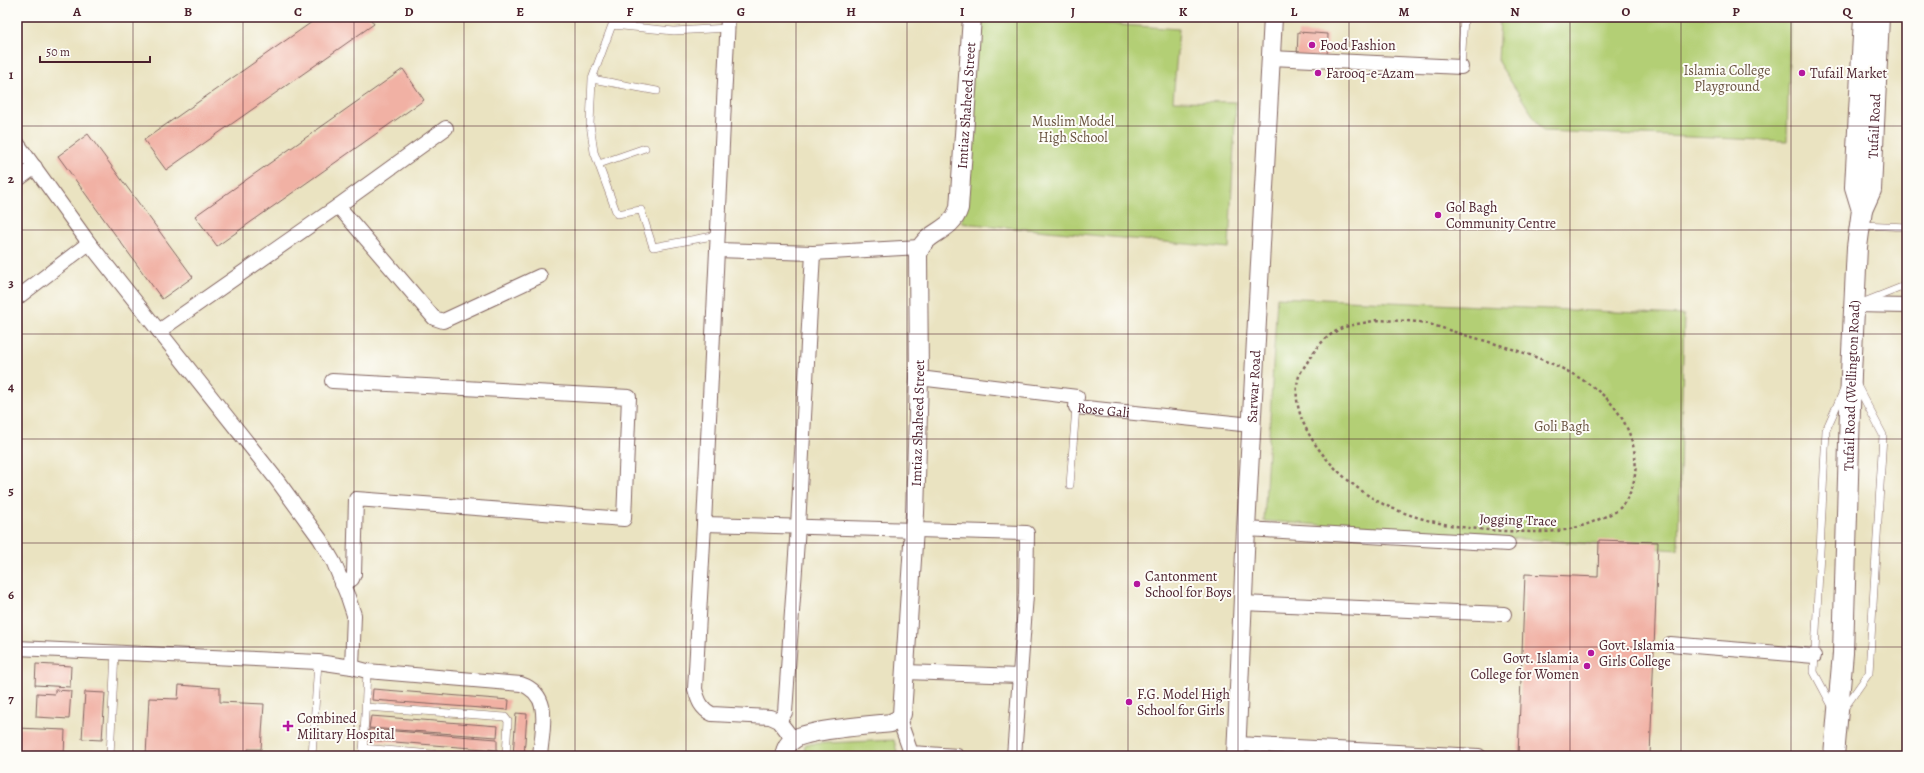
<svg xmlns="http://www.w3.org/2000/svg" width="1924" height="773" viewBox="0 0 1924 773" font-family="Alegreya,serif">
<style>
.green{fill:#b3cf75;stroke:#7e7750}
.building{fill:#f1b1a4}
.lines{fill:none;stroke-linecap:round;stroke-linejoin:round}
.service-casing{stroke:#826460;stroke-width:8}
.minor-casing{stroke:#826460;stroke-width:16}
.tertiary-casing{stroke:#826460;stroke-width:20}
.secondary-casing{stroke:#826460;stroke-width:22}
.path{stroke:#826460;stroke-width:2.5;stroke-dasharray:3 3;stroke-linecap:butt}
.service{stroke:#fff;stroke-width:7}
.minor{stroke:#fff;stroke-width:14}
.tertiary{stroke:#fff;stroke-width:18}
.secondary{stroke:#fff;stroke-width:20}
.grid{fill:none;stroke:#4a1f2b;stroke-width:1;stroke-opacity:0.55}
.poi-dot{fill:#b5179e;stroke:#fdfcf7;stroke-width:1.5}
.labels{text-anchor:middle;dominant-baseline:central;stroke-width:4;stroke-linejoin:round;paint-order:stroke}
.poi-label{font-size:14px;fill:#4a1f2b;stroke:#fdfcf7;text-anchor:start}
.park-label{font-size:14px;fill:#6a5441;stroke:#fdfcf7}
.street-label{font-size:14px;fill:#4a1f2b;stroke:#fdfcf7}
.neatline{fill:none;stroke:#4a1f2b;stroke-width:1.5}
.grid-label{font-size:13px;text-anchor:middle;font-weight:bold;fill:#4a1f2b}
</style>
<rect width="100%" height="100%" fill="#fdfcf7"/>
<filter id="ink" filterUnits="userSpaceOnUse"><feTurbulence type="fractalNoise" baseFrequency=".025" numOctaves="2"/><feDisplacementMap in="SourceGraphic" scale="8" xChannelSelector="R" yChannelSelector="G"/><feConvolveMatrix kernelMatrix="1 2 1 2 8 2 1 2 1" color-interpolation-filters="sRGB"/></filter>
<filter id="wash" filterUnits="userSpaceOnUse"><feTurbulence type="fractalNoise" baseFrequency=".012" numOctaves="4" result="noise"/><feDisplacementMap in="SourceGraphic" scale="16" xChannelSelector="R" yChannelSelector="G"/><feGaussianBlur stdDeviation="0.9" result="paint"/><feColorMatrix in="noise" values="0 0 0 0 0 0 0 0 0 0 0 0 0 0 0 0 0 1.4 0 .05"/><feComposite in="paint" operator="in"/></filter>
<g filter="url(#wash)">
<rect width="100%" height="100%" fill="#eae3c1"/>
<path class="green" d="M976,17H1011L1179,29L1173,101L1236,102L1229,248L962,223Z
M1500,17H1790L1787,141L1543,131L1498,62Z
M1277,297L1684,315L1678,550L1264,521Z
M894,740L898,756H804L805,744Z"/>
<g id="blocks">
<path class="building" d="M319,17H369L374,24L166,170L144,140Z
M1298,32L1328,34L1327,58L1297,56Z
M403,69L424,100L217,246L195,216Z
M88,134L193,277L162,299L58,156Z
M1599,540L1658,542L1650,756H1518L1525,574L1598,577Z
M36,664L71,666L70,687L35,685Z
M179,685L220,688V702L264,704L261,749H248V753L283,754V756H146L149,698L178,699Z
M373,689L509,700L508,710L372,700Z
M55,690L71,691L69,719L36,717L37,693L55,694Z
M85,692L105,693L102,740L82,739Z
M17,694H21L20,722H17Z
M516,713L527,714L524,756H513Z
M371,716L498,726L497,737L369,728Z
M17,728L65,730L64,756H17Z
M369,729L497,739V750L369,740Z"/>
</g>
</g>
<g filter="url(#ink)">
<use href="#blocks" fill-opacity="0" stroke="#826460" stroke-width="1"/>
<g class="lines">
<g class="service-casing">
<path id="service" d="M1461,67L1464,17
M592,79L657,91
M599,164L645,148
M1862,225L1907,227
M718,235L653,247L641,210L617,214L594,152L590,124L592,79L612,25L674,31L728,28
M1864,302L1907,285
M1851,374L1883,435L1869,673L1838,717L1814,672L1826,430Z
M1070,485L1076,407
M366,707L505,717L508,721L506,756
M363,748L455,756
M110,756L115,652
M312,756L318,662
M363,756L367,671"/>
</g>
<g class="minor-casing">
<g id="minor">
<path d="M728,17L717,250L813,253L920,247"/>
<path d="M1271,58L1461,67"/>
<path d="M17,143L89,243L277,480L320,539L334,563L348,597L354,615L352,667"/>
<path d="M17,180L35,167"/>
<path d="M338,206L434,318L443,321L540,276"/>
<path d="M717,250L704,524L695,689C698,700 701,709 712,714L770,717L779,721L793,739"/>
<path d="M17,298L89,243"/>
<path d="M1855,305L1907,306"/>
<path d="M159,331L338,206L446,128"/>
<path id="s1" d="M919,378L1077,397L1076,407L1252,425"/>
<path d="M332,381L629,397L624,519L356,499L354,574L352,579L342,584"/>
<path d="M704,524L1027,533L1026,595L1014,756"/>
<path d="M1246,529L1508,544"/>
<path d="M1242,603L1504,614"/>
<path d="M1670,644L1814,656"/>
<path d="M17,648L318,662L352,667L367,671L521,684C553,695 542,729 540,756"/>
<path d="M905,672L1020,676"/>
<path d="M899,719L911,753L957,756"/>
<path d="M779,721L785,712L798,526L813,253"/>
<path d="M1237,744L1479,756"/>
</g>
</g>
<g class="tertiary-casing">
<g id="tertiary">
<path id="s2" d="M784,756C785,750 788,743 793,740C804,730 872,725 891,723L899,719L902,714L915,513L919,378L918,255C923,231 951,234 959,208L972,17"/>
<path id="s3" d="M1236,756L1246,529L1273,17"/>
</g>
</g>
<g class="secondary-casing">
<g id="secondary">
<path id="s4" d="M1862,210L1871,190L1879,17"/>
<path id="s5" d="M1834,756L1843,653L1851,374L1857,247L1862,210L1855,187L1864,17"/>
</g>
</g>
<path class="path" d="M1377,320C1392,321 1410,320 1425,323C1441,327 1456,333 1472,337C1517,350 1568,364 1604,396C1634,423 1650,478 1618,510C1614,513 1607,515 1602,518C1578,529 1561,532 1534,532C1482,531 1431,527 1383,504C1343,484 1284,426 1299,376C1301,371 1305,366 1308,361C1316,347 1327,335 1342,328C1353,324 1366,323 1377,320Z"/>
<use href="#service" class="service"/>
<use href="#minor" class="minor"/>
<use href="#tertiary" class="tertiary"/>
<use href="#secondary" class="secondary"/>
</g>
</g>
<path class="grid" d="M133,17V756M243,17V756M354,17V756M464,17V756M575,17V756M686,17V756M796,17V756M907,17V756M1017,17V756M1128,17V756M1238,17V756M1349,17V756M1460,17V756M1570,17V756M1681,17V756M1791,17V756M17,126H1907M17,230H1907M17,334H1907M17,439H1907M17,543H1907M17,647H1907"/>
<g class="poi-dot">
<circle cx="1312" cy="45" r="4"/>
<circle cx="1318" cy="73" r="4"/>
<circle cx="1802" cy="73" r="4"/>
<circle cx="1438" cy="215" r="4"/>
<circle cx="1137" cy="584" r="4"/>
<circle cx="1591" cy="653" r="4"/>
<circle cx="1587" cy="666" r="4"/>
<circle cx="1129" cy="702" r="4"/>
<path d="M286 720h4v4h4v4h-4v4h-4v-4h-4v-4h4z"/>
</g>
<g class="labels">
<g class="poi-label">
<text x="1320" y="45">Food Fashion</text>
<text x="1326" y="73">Farooq-e-Azam</text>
<text x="1810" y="73">Tufail Market</text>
<text x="1446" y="207">Gol Bagh<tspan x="1446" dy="16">Community Centre</tspan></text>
<text x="1145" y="576">Cantonment<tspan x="1145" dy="16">School for Boys</tspan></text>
<text x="1599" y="645">Govt. Islamia<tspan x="1599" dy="16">Girls College</tspan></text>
<text x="1579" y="658" text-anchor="end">Govt. Islamia<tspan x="1579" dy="16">College for Women</tspan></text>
<text x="1137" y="694">F.G. Model High<tspan x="1137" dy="16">School for Girls</tspan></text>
<text x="297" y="718">Combined<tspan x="297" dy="16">Military Hospital</tspan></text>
</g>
<g class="park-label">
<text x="1727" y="70">Islamia College<tspan x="1727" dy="16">Playground</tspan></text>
<text x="1073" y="121">Muslim Model<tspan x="1073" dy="16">High School</tspan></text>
<text x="1562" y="426">Goli Bagh</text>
</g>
<g class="street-label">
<text stroke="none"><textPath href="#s2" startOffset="760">Imtiaz Shaheed Street</textPath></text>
<text stroke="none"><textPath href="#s4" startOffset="86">Tufail Road</textPath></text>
<text stroke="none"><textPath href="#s3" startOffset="370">Sarwar Road</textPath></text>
<text stroke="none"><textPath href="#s5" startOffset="371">Tufail Road (Wellington Road)</textPath></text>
<text stroke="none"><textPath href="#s1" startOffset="197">Rose Gali</textPath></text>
<text stroke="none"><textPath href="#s2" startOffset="425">Imtiaz Shaheed Street</textPath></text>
<text transform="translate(1518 520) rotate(2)">Jogging Trace</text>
</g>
</g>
<rect width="1924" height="773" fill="none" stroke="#fdfcf7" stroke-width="44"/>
<path d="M40 56v6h110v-6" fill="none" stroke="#4a1f2b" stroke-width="2"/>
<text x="46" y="56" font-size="12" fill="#4a1f2b" stroke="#fdfcf7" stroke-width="3" paint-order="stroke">50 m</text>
<rect x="22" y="22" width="1880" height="729" class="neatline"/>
<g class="grid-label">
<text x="77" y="16">A</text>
<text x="188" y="16">B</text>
<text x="298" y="16">C</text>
<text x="409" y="16">D</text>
<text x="520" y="16">E</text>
<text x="630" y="16">F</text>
<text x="741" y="16">G</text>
<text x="851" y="16">H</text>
<text x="962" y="16">I</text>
<text x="1073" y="16">J</text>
<text x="1183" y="16">K</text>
<text x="1294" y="16">L</text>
<text x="1404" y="16">M</text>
<text x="1515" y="16">N</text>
<text x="1626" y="16">O</text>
<text x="1736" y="16">P</text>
<text x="1847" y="16">Q</text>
<text x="11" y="79">1</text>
<text x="11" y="183">2</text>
<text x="11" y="287">3</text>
<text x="11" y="391">4</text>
<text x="11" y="495">5</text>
<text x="11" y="599">6</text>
<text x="11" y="703">7</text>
</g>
</svg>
